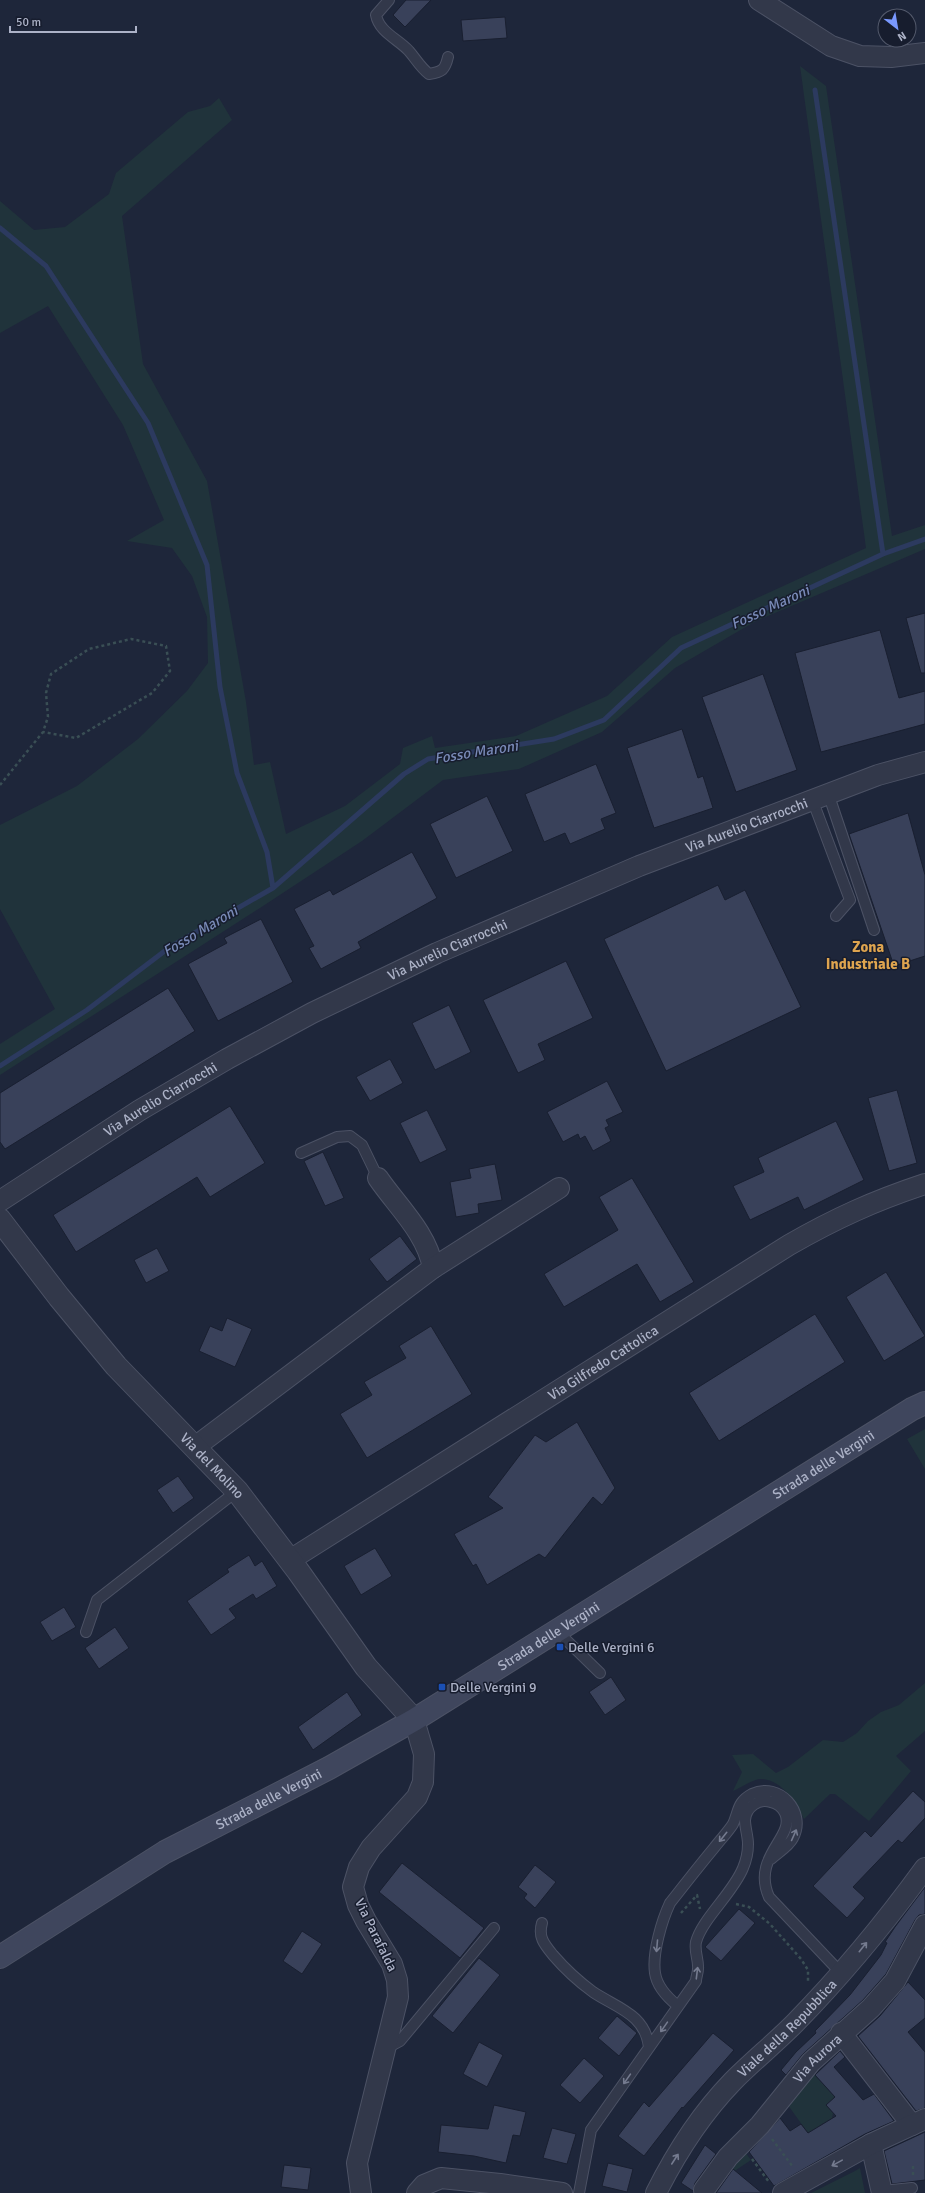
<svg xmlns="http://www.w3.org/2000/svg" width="925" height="2193" viewBox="0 0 925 2193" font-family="Signika,sans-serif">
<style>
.green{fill:#20333b}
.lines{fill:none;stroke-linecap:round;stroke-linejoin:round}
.stream{stroke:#2c3a5f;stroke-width:5}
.building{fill:#39415a;stroke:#191f30}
.service-casing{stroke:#4c5265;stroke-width:12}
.minor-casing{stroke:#4c5265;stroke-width:22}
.tertiary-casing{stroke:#4c5265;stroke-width:24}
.secondary-casing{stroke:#4c5265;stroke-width:24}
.path{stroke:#3a4f55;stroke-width:2.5;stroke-dasharray:3 3;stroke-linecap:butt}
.service{stroke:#32384a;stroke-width:10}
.minor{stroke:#32384a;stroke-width:20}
.tertiary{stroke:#32384a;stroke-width:22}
.secondary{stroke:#3f465d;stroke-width:22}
.oneway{stroke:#757b8f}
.transit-dot{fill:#1a4fb4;stroke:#171d2e;stroke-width:1.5}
.labels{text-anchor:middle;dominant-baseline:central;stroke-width:3;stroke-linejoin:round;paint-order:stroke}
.street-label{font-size:14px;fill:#acb2c7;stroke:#171d2e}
.poi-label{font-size:14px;fill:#acb2c7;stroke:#171d2e;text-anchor:start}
.water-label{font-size:15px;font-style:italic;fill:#798ab7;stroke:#171d2e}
.neighbourhood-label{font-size:15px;font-weight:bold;fill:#dea44f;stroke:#171d2e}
</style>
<rect width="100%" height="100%" fill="#1e263a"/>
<path class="green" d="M800,66L826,86L892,536L925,525V549L756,621L675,668L602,732L519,769L443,780L362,841L260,908L0,1075V1044L55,1009L0,909V825L77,786L138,739L187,691L208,663L207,617L192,576L172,548L127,541L164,520L123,425L48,306L0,333V201L34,230L65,227L109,194L116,173L188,112L210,106L219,98L232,120L122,216L143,364L207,481L246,702L254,765L270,762L286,834L345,806L400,764L403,748L432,736L435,748L516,736L607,696L672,637L866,548Z
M925,1429V1469L907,1439Z
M925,1683V1731L896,1756L911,1771L869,1821L835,1794H830L804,1819C794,1802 783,1779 759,1779C752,1780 740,1788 733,1791L742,1772L732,1755L753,1754L776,1773L788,1767L823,1740L843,1742L857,1733L868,1721L881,1712L899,1705Z
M810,2070L835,2097L826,2105L833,2113L832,2118L808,2133L785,2101Z
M742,2148L751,2160L733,2172L726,2166Z
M860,2168L865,2193H811L855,2171Z"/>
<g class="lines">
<path class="stream" d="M815,90L883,554
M0,228L46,266L148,423L207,565L220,687L237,773L267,852L273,888
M0,1066L87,1010L170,947L273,888L404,774L428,759L554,739L604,720L681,648L883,554L925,539"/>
</g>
<path class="building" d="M406,0H431L405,27L393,15Z
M505,17L507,38L463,41L461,20Z
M925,613V673H921L906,618Z
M880,630L899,698L925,691V724L821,752L795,653Z
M763,674L797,770L736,792L702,697Z
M682,729L698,778L703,776L713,808L654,828L627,748Z
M596,764L616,813L601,819L605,829L570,844L565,833L544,842L525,794Z
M487,796L513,851L456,878L430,824Z
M908,813L925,875V956L894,966L849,834Z
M412,852L437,898L358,942L361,948L321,969L309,948L314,946L294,909L330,890L333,895Z
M718,885L725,900L745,890L801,1007L666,1071L604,939Z
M261,919L293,982L218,1021L188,964L227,943L224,938Z
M566,961L593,1018L538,1044L545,1060L518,1073L483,1000Z
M168,988L195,1031L5,1149L0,1142V1093Z
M449,1005L471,1052L435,1070L412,1023Z
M390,1059L403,1083L370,1101L356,1077Z
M607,1081L623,1112L606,1120L609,1126L605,1128L611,1141L593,1151L585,1136L580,1139L578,1134L563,1142L547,1112Z
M897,1090L917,1163L889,1171L868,1098Z
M230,1106L265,1163L210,1197L197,1177L76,1252L53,1215Z
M427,1110L447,1150L420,1163L400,1123Z
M836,1121L864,1180L804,1210L798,1197L750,1220L733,1186L764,1172L758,1158Z
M323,1152L344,1198L325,1206L304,1161Z
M495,1164L502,1200L478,1204L479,1213L456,1217L450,1182L471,1178L469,1169Z
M632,1178L694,1282L660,1302L637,1264L564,1307L544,1274L618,1230L599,1197Z
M400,1236L417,1259L387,1282L369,1259Z
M157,1248L169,1271L146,1283L134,1260Z
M886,1272L925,1336L884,1361L846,1297Z
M815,1314L845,1362L719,1441L689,1393Z
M227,1318L252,1329L235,1367L199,1351L210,1326L222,1331Z
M431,1326L472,1394L367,1458L340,1414L372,1395L364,1382L406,1358L399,1346Z
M577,1422L615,1488L602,1505L593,1497L545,1558L539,1554L487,1585L476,1564L473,1566L454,1534L503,1508L488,1497L535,1435L546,1442Z
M178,1476L194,1498L173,1513L157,1490Z
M375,1548L392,1576L361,1595L344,1566Z
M249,1555L255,1566L262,1561L277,1586L256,1599L253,1594L229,1609L236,1618L211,1635L187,1601L229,1572L227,1569Z
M64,1607L76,1627L52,1641L40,1622Z
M115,1627L129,1648L99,1669L85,1648Z
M611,1677L626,1700L605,1715L589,1692Z
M347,1692L362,1715L313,1750L298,1727Z
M913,1791L925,1802V1818L902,1843L898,1840L853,1887L865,1898L847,1918L813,1886L865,1831L871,1837Z
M402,1863L484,1928L460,1958L379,1892Z
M535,1865L556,1882L535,1908L524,1898L527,1894L518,1887Z
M925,1887V1914L919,1915L915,1920L886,1974L863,2000L803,2054L786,2075L781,2070L796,2052L816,2033L815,2031L850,1995L881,1955L887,1943L885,1942L895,1927Z
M739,1909L755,1923L721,1961L705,1947Z
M302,1931L322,1944L302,1974L283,1961Z
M479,1958L500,1975L453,2033L432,2016Z
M908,1982L925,2000V2018L908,2032L925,2052V2108L916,2111L858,2036L880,2016Z
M617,2016L637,2033L619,2056L598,2038Z
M713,2033L734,2050L683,2108L682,2107L644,2156L618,2136L644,2102L649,2107Z
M479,2042L503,2055L487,2087L463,2074Z
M840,2051L845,2057L834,2067L863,2100L874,2094L894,2121L865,2134L774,2186L749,2152L780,2118L790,2131L801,2124L808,2133L836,2116L826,2105L835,2097L815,2075Z
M584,2058L604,2076L580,2103L560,2085Z
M494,2105L526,2112L520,2136L513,2135L506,2163L474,2156L438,2152L441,2125L488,2129Z
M552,2128L576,2134L567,2164L543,2158Z
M925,2132V2180L892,2184L884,2151Z
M705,2145L716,2154L695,2183L693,2191L681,2183Z
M608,2163L633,2169L627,2192L602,2186Z
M284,2165L311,2168L308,2190L281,2187Z
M733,2169L762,2193H716Z"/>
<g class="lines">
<g class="service-casing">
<path id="service" d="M389,0L376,15C379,32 398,39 409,51C416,59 420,67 429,74C442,72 445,70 448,57
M828,793L874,930
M812,799L850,900L836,916
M301,1153L337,1137L350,1136L362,1145L378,1178
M557,1631L600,1673
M86,1632L97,1600L237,1491
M542,1923C538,1937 544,1944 553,1955C565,1969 578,1981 593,1992C617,2008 645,2014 649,2047
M678,2006C668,1998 657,1987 655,1973C652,1953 662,1920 670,1903C685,1884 699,1866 714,1848C720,1840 728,1832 733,1824C739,1811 737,1802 752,1794C779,1781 807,1812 793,1838C789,1846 779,1852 771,1859
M385,2049L400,2041L494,1928
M882,2191L912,2188
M579,2193L591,2130L696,1981C696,1977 698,1973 698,1969C699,1961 694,1951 696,1942C702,1919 733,1893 743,1868C746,1861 748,1852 748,1844C748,1836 745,1828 745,1820C746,1807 759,1798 771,1802C777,1803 782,1807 785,1813C796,1837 751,1856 769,1897L841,1973"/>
</g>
<g class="minor-casing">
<g id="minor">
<path d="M759,0L831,46L860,56L891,57L925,53"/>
<path d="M378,1178C397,1206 427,1233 433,1268"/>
<path id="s1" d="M0,1201L140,1110L227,1059L312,1013L437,953L639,866L878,775L925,762"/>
<path d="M195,1447L433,1268L559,1188"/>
<path id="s2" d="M290,1560L789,1245C836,1218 874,1201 925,1184"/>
<path d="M841,2033L912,2125"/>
<path d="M871,2144L882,2193"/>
<path id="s3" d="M704,2190L728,2157L760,2125L811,2062L871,2008L895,1981L925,1925"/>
<path d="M361,2193L357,2163L398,1997L397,1980L392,1964L366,1921L358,1905L353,1887L359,1867L371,1848L417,1797L423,1782L424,1754L414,1720"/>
<path d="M417,2193L424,2185L441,2178L500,2184L562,2193"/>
<path id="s4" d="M656,2193C676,2153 702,2113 733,2081C753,2061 775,2043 795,2023C842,1975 885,1923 925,1868"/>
<path d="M783,2193L871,2144L925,2119"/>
</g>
</g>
<g class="tertiary-casing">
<g id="tertiary">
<path id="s5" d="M0,1220L59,1297L116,1366L237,1491L298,1571L366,1667L414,1720"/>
</g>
</g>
<g class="secondary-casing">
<g id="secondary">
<path id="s6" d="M0,1957L165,1852L329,1768L414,1720L912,1409L925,1403"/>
</g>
</g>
<path class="path" d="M0,785L43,732L48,717L46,693L51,674L89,649L131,639L166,646L170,671L152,693L76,738L43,732
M736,1904L749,1907L770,1924L801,1959L808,1970V1983
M681,1913L697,1895L700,1909
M772,2139L793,2167
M752,2159L769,2182
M913,2166V2175"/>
<use href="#service" class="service"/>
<use href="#minor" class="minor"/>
<use href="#tertiary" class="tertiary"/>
<use href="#secondary" class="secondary"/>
</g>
<defs><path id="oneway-shaft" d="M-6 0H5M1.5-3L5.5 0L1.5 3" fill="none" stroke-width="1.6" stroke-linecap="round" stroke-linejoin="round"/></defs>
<g class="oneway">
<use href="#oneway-shaft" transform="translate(794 1835) rotate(-66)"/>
<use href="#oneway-shaft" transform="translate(723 1837) rotate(129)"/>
<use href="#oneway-shaft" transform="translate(657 1946) rotate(95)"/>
<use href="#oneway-shaft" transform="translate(863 1947) rotate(-51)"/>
<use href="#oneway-shaft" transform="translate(697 1973) rotate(-83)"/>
<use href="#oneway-shaft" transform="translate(664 2027) rotate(125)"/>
<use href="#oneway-shaft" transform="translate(627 2079) rotate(125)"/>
<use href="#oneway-shaft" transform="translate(675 2159) rotate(-57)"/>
<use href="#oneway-shaft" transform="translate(837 2163) rotate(151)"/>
</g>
<g class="transit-dot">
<rect x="556" y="1643" width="8" height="8" rx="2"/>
<rect x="438" y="1683" width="8" height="8" rx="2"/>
</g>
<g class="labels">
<g class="street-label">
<text stroke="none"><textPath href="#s1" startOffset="838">Via Aurelio Ciarrocchi</textPath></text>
<text stroke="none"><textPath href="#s1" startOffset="514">Via Aurelio Ciarrocchi</textPath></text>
<text stroke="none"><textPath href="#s1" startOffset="190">Via Aurelio Ciarrocchi</textPath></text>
<text stroke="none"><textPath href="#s2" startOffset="370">Via Gilfredo Cattolica</textPath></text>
<text stroke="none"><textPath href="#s6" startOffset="960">Strada delle Vergini</textPath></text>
<text stroke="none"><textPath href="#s5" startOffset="325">Via del Molino</textPath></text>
<text stroke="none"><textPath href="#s6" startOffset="636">Strada delle Vergini</textPath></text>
<text stroke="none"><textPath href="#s6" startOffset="312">Strada delle Vergini</textPath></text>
<text transform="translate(376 1935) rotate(64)">Via Parafalda</text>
<text stroke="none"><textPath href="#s4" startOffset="212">Viale della Repubblica</textPath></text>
<text stroke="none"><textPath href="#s3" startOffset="174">Via Aurora</textPath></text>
</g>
<g class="poi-label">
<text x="568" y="1647">Delle Vergini 6</text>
<text x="450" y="1687">Delle Vergini 9</text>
</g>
<g class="water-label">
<text transform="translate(770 607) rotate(-25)">Fosso Maroni</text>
<text transform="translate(476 752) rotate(-9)">Fosso Maroni</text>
<text transform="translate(200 931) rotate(-31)">Fosso Maroni</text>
</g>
<g class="neighbourhood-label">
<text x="868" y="947">Zona<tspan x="868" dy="17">Industriale B</tspan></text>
</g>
</g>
<g transform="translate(897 28) rotate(149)"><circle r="19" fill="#171d2e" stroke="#53596b"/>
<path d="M0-3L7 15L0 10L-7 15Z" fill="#7998ff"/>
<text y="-6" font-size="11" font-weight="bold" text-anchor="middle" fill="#acb2c7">N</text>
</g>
<path d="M10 26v6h126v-6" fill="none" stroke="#acb2c7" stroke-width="2"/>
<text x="16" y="26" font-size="12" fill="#acb2c7" stroke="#171d2e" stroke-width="3" paint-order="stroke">50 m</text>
</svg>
